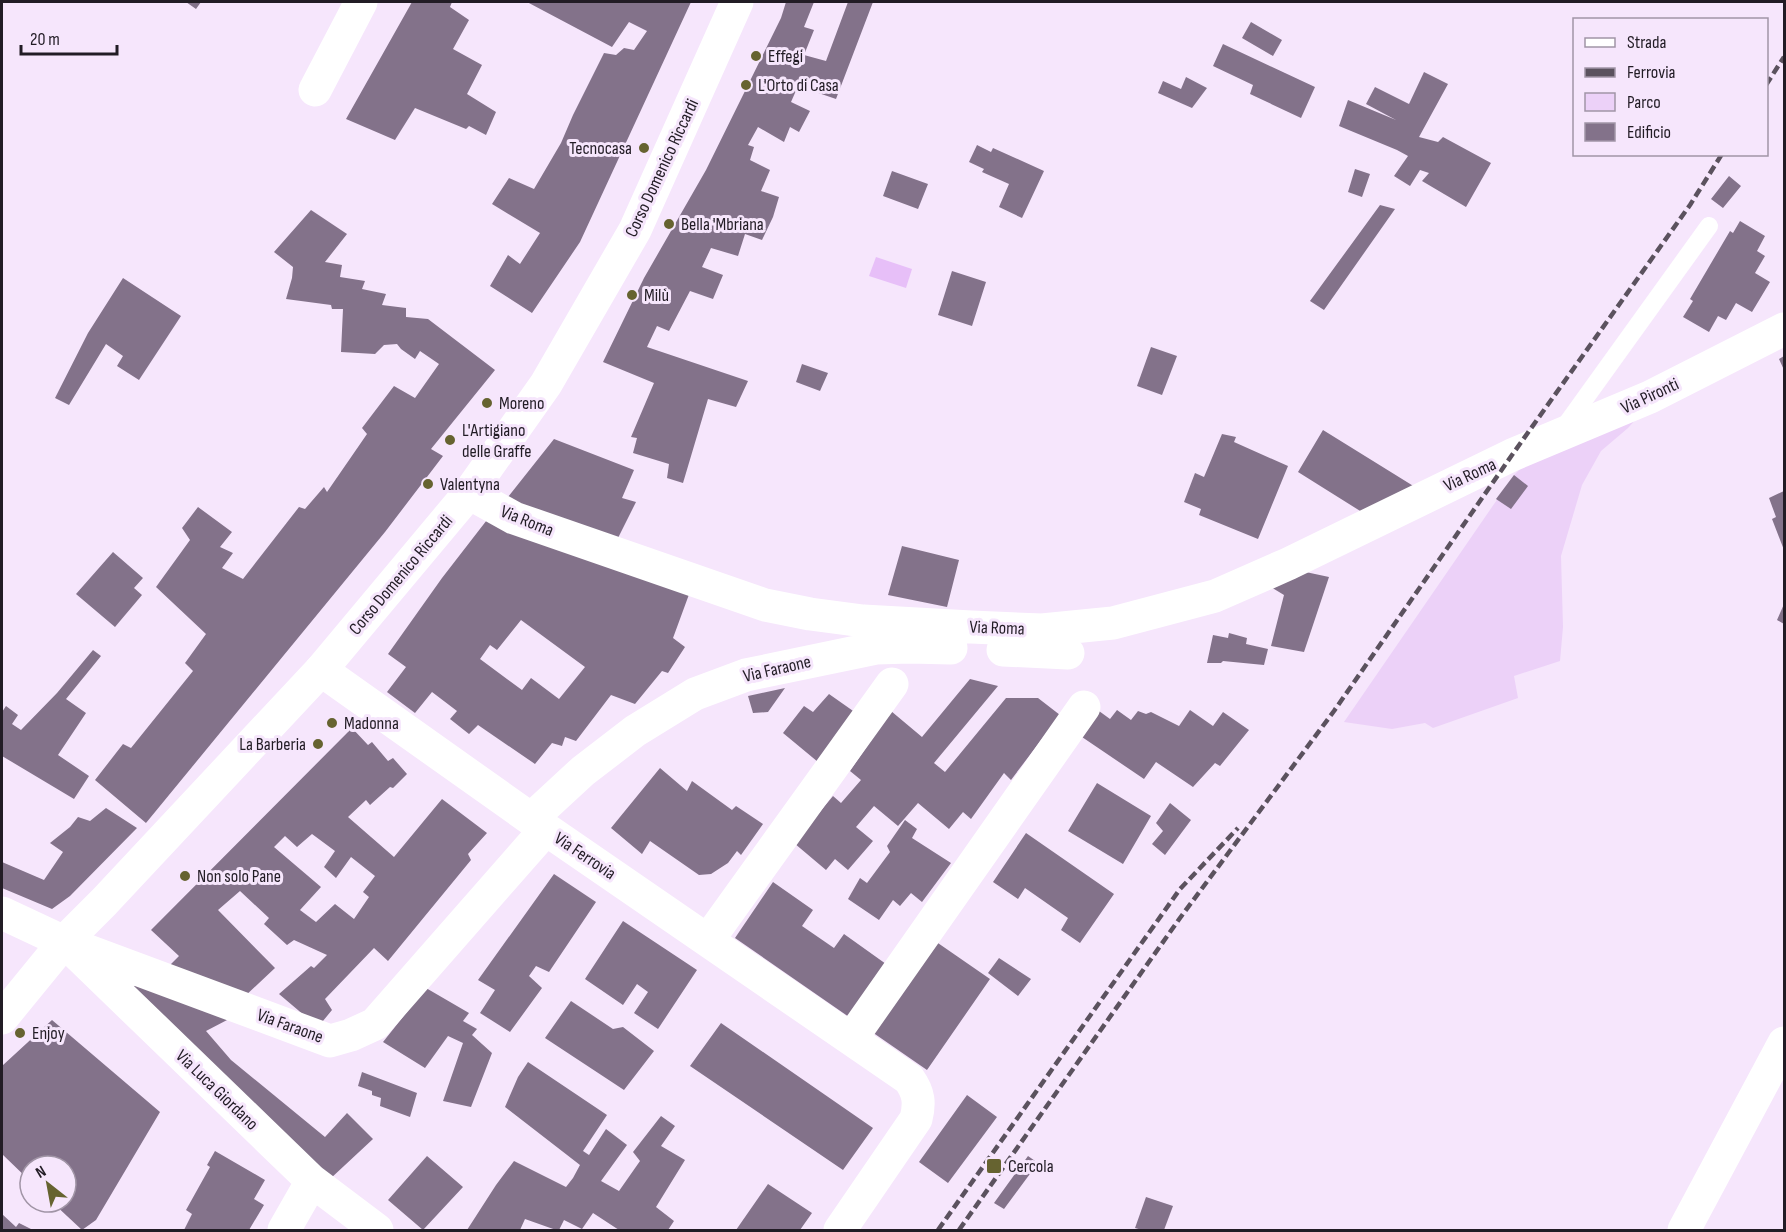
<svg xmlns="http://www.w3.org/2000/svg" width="1786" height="1232" viewBox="0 0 1786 1232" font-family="'Sofia Sans Condensed',sans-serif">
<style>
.green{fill:#ecd1f8}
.water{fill:#e7bff8}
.building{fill:#83728a;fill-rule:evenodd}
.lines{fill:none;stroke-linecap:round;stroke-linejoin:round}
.service{stroke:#fff;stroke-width:18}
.minor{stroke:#fff;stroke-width:33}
.secondary{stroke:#fff;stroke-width:33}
.rail{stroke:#5b525e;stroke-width:4.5;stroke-dasharray:9 4.5;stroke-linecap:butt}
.poi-dot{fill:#666330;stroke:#f6e6fc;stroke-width:2}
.labels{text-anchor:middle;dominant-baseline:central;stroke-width:6;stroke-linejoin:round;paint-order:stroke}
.poi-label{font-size:18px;fill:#221c25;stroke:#f6e6fc;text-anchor:start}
.street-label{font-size:18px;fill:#221c25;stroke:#f6e6fc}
</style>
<rect width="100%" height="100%" fill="#f6e6fc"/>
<path class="green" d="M1648,406L1628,428L1601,451L1582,485L1561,556L1563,627L1560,661L1514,676L1518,698L1433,728L1425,723L1392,729L1344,722L1514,475L1526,463Z"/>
<path class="water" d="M876,257L912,269L906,288L869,276Z"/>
<path class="building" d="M186,2H201L196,9Z
M412,2H452L450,7L469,20L453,49L482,65L467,94L496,112L486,135L469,126L466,129L415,108L395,140L346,119Z
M527,2H691L580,242L532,313L490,286L508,255L520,264L540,233L492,204L509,178L534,189L561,143L573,115L604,53L616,55L624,48L634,50L647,31L629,22L612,47Z
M786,2H814L804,27L814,30L804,55L826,61L848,2H873L836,99L798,86L791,102L810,111L799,132L790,127L784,142L758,127L748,145L754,147L750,160L770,170L761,191L779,197L773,217L762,240L745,234L738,256L711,248L702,267L723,275L713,299L690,291L669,331L657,326L647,347L748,381L736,407L708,399L683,483L667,478L669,464L633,453L637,438L631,437L654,383L603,362L644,278L706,170L781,18Z
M1251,22L1282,40L1273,56L1242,38Z
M1223,44L1315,87L1301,118L1250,94L1253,85L1213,66Z
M1424,72L1448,84L1419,137L1438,142L1443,137L1491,163L1466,207L1422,181L1429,173L1420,170L1410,186L1394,176L1408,156L1397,150L1339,126L1348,100L1396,120L1366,104L1375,87L1409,104Z
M1186,77L1207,88L1192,108L1158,93L1163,81L1181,89Z
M977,145L991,152L993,148L1044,171L1022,218L999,207L1009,184L982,172L984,169L969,162Z
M1355,169L1370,174L1362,197L1348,192Z
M892,171L928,184L918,209L883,196Z
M1729,176L1741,186L1723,208L1711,199Z
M1380,205L1395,209L1324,310L1310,301Z
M311,210L347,234L325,262L342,265L340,277L365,281L362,289L386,294L382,305L406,308V317L428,319L495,370L431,449L443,456L385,532L146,823L95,780L123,744L131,748L193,671L185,663L206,634L156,587L190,540L182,528L198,507L232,532L220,547L233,553L222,568L243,579L299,507L305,509L324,487L327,492L367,434L362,428L394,386L415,398L439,364L420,351L415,359L401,349L397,344L384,345L375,354L341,352L343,309H332L331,305L286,299L292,278L293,267L274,252Z
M1740,221L1765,236L1757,251L1765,256L1755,273L1770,282L1752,312L1736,303L1726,320L1718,316L1709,332L1683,317L1693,301L1690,299L1730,231L1733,233Z
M952,271L986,282L972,326L938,315Z
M123,278L181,316L139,380L117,366L123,356L106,344L69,405L55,398L88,333Z
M1151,347L1177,356L1162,395L1137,386Z
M1784,356V370L1779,359Z
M802,364L828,373L820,391L796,382Z
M1323,430L1415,487L1365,514L1298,472Z
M1222,434L1236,437L1234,442L1288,466L1258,539L1199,515L1201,509L1184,502L1195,473L1204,477Z
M554,439L634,470L622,498L636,502L613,548L500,507Z
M1514,475L1528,486L1511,509L1496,499Z
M1784,491V550L1772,519L1776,517L1769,498Z
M490,516L691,589L673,638L685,647L668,673L662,671L635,704L611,695L576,741L565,737L562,746L552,743L535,764L478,725L469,734L450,719L457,711L432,692L415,713L387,692L406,667L388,654L442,578ZM521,620L585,667L559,699L531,678L522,690L480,659L490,645L497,650Z
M902,546L959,560L947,607L888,595Z
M113,552L143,578L134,588L142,595L115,627L76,594Z
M1301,571L1329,577L1304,652L1271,646L1284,595L1269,586Z
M1784,604V624L1777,620Z
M1229,633L1247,638L1246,644L1268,649L1264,665L1223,661L1221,663H1207L1213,635L1228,638Z
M93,650L101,656L66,699L86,713L58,755L89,776L74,799L2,756V712L6,706L18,715L12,724L21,730L57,693Z
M970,679L998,686L934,763L945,772L1006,698H1038L1060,715L1011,780L1004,773L971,819L963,812L949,829L918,803L898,826L874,806L856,827L873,841L848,870L835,859L826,870L794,843L833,796L841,803L861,780L850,771L891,711L922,737Z
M785,688L768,712L753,713L748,696Z
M829,694L856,713L818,762L783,733L804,706L813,712Z
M1117,710L1131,720L1138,711L1146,714L1151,712L1179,726L1190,710L1213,726L1223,712L1249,730L1220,766L1215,763L1193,787L1156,762L1144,779L1082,737L1099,711L1110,719Z
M352,728L368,745L372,742L388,761L393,758L407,774L393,788L390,787L370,805L366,800L348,817L394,857L442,799L487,833L468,854L471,860L388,961L374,948L325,999L332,1010L318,1027L279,994L311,966L314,968L327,955L294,940L287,945L264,924L269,918L240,891L218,910L275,968L243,998L166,969L179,956L151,930ZM312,834L335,851L324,867L336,878L351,857L375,876L363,892L369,897L354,919L335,904L316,922L300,910L321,887L274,847L285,836L297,847Z
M660,768L687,791L692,781L732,810L736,806L763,824L741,855L737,851L728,863L711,874L699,875L650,841L642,854L611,828Z
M1097,783L1151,816L1123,864L1068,831Z
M1170,803L1191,820L1165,855L1152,844L1163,831L1156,823Z
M106,808L137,828L70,896L52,909L2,888V862L44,880L63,852L50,843L70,827L78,817L90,821Z
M905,820L917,829L912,838L951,863L922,902L911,893L900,906L893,900L879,920L848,899L860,878L867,883L890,852L887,846Z
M1026,833L1114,894L1080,943L1061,930L1068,918L1025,888L1018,899L993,882Z
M554,874L596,902L549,972L536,966L529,976L542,988L510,1032L480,1013L495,990L478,980Z
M773,882L813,910L802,926L834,948L844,934L886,964L849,1017L735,938Z
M623,921L697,970L658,1029L634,1013L648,992L637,984L623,1005L585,979Z
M935,941L990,979L927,1070L872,1032Z
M999,958L1031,979L1018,996L988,973Z
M136,984L229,1019L206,1031L231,1060L325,1137L347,1113L373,1139L330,1179L126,996Z
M426,988L469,1013L463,1021L477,1029L472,1035L492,1053L471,1107L443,1101L463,1043L448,1036L425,1068L383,1042Z
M571,1001L613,1029L623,1027L654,1051L624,1090L545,1038Z
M52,1020L160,1112L96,1220L82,1230L52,1202H66V1166H30V1181L2,1154V1066Z
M721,1023L873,1128L843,1170L690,1066Z
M528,1062L607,1115L583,1151L589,1155L606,1129L627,1145L601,1181L619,1191L640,1161L633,1152L661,1116L675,1126L661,1146L685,1160L656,1207L674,1221L668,1230H619L593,1213L582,1229L564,1220L559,1230H556L525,1219L520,1230H467L496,1185L514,1161L566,1187L573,1178L580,1165L505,1107L518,1077Z
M362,1072L417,1093L410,1117L380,1106L381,1098L372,1095V1091L358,1086Z
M967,1095L997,1117L948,1183L919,1162Z
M215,1151L265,1180L254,1199L264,1205L249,1230H184L192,1214L186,1210L210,1167L207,1165Z
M427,1156L463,1187L423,1230L388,1200Z
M1028,1156L1038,1163L1004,1209L994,1203Z
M768,1184L812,1213L800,1230H736Z
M1146,1197L1173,1206L1164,1230H1142L1135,1228Z
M2,1214L16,1227L19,1223L33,1230H2Z"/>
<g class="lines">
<path class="service" d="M1563,429L1709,226"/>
<path class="minor" d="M315,90L361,2
M469,493L514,518L765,605L810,614L863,621L971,627L1042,630L1113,623L1215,596L1288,564L1512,455L1650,397L1784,329
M1003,650L1068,653
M321,670L531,819L909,1079C919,1093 920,1103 916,1119L840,1230
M531,819L583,771L635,731L695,694L746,675L876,648L910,647L951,648
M2,913L64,942L330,1041L351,1035L375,1024L546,829
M708,940L892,684
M74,951L312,1181L377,1230
M851,1039L1084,707
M284,1230L312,1181
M1684,1230L1784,1043"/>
<path class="secondary" d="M2,1018L64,942L104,902L321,670L469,493L546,384L635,230L737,2"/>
<path class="rail" d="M1766,85L1784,57
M938,1230L1180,889L1238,828
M959,1230L1180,918L1334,711L1512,455L1690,205L1722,154"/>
</g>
<g class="poi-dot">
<circle cx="756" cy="56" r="6"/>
<circle cx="746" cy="85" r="6"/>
<circle cx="644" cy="148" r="6"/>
<circle cx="669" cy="224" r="6"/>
<circle cx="632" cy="295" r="6"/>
<circle cx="487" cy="403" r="6"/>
<circle cx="450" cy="440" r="6"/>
<circle cx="428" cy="484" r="6"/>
<circle cx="332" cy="723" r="6"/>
<circle cx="318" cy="744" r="6"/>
<circle cx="185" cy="876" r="6"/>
<circle cx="20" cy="1033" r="6"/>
<rect x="986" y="1158" width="16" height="16" rx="3"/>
</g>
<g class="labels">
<g class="poi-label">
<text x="768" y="56">Effegi</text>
<text x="758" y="85">L'Orto di Casa</text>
<text x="632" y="148" text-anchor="end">Tecnocasa</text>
<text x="681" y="224">Bella 'Mbriana</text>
<text x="644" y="295">Milù</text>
<text x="499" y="403">Moreno</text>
<text x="462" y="430">L'Artigiano<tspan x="462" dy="21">delle Graffe</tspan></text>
<text x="440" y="484">Valentyna</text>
<text x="344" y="723">Madonna</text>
<text x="306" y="744" text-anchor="end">La Barberia</text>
<text x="197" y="876">Non solo Pane</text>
<text x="32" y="1033">Enjoy</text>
<text x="1008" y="1166">Cercola</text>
</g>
<g class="street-label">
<text transform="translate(662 168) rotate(-65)">Corso Domenico Riccardi</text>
<text transform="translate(1650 396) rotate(-25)">Via Pironti</text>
<text transform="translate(1470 475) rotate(-25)">Via Roma</text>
<text transform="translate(527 521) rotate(22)">Via Roma</text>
<text transform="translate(401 575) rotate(-50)">Corso Domenico Riccardi</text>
<text transform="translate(997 628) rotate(2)">Via Roma</text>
<text transform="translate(777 669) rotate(-13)">Via Faraone</text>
<text transform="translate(585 856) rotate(34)">Via Ferrovia</text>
<text transform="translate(290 1026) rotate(20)">Via Faraone</text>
<text transform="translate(217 1090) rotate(44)">Via Luca Giordano</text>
</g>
</g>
<rect width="1786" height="1232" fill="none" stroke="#221c25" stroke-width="6"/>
<rect x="1573" y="18" width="195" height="138" fill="#f6e6fc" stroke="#a195a6" stroke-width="1.5"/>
<rect x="1585" y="38" width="30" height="9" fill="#ffffff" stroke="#a195a6" stroke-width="1.5"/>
<text x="1627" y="48" font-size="18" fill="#221c25">Strada</text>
<rect x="1585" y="68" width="30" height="9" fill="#5b525e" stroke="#a195a6" stroke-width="1.5"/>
<text x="1627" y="78" font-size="18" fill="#221c25">Ferrovia</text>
<rect x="1585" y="93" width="30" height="18" fill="#ecd1f8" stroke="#a195a6" stroke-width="1.5"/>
<text x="1627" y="108" font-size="18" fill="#221c25">Parco</text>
<rect x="1585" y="123" width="30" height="18" fill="#83728a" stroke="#a195a6" stroke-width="1.5"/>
<text x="1627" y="138" font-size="18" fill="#221c25">Edificio</text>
<g transform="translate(48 1184) rotate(329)"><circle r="28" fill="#f6e6fc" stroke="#a195a6" stroke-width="1.5"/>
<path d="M0-4.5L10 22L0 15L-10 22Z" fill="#666330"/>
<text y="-9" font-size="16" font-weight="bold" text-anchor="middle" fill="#221c25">N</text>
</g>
<path d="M21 45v9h96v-9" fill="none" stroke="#221c25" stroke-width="3"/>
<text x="30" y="45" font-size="18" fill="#221c25" stroke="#f6e6fc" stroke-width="4.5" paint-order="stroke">20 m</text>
</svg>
